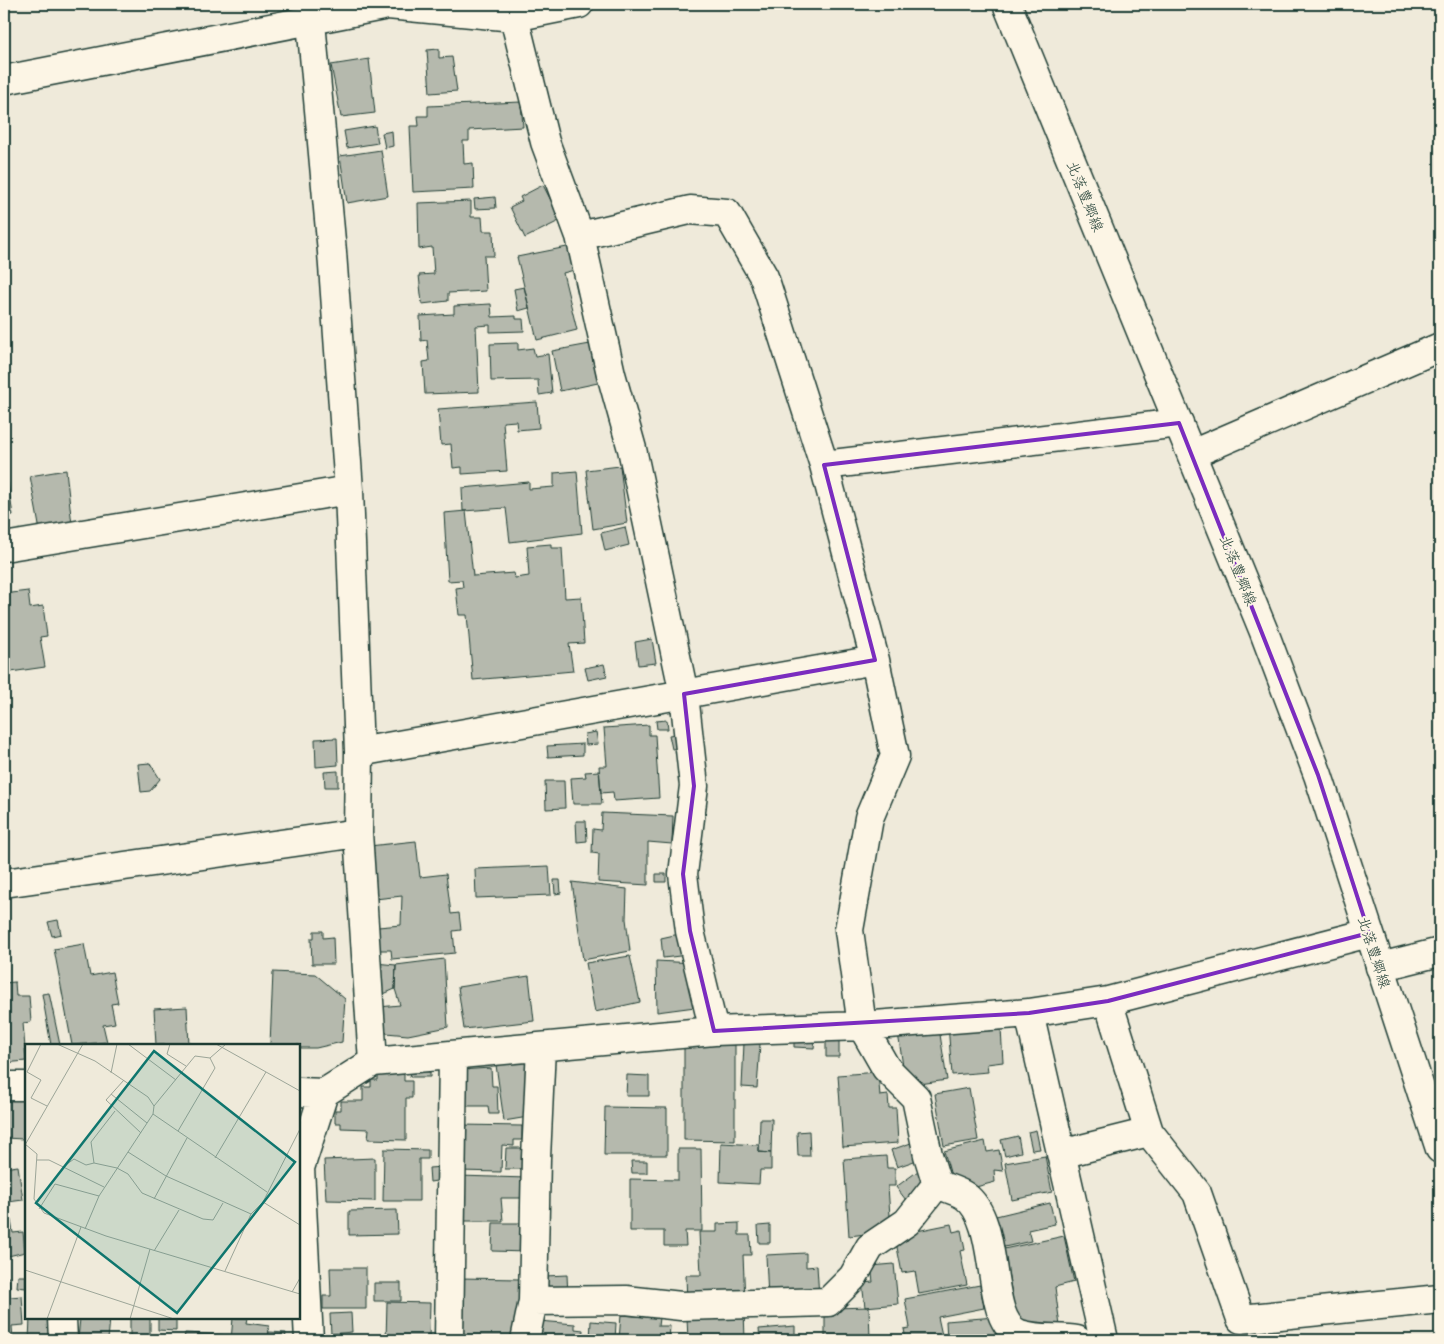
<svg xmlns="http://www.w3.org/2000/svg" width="1444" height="1344" viewBox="0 0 1444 1344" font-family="Mali,'Klee One',sans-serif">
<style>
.building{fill:#b5b9ad;stroke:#1f3d34}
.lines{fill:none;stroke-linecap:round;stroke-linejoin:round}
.street-casing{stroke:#1f3d34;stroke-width:31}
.secondary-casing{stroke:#1f3d34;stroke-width:31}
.street{stroke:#fcf5e5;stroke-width:28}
.secondary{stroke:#fcf5e5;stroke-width:28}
.marked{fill:none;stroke:#7b2cbf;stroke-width:4;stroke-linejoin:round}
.labels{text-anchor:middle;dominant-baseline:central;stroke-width:4;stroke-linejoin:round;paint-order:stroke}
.street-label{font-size:15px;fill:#1f3d34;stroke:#fcf5e5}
.inset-road{fill:none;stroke:#9ca598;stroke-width:1}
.view{fill:#0f766e;fill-opacity:0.15;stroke:#0f766e;stroke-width:2.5}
.inset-edge{fill:none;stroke:#1f3d34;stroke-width:2.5}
</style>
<rect width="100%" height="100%" fill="#efeada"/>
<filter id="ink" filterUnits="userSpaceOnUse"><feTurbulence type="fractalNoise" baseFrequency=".02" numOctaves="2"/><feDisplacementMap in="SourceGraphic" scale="10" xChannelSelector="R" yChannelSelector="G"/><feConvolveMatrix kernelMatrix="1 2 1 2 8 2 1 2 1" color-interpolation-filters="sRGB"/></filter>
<g filter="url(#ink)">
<path class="building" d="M439,49V58L452,57L457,91L430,93L427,50Z
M369,59L375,113L341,117L331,65Z
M521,102L523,127L469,130V141H463L464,164L473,163L474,189L413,192L410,126H419L418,116H428V106Z
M375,126L378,143L347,148L344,131Z
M392,131L393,146L385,148L382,133Z
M381,150L388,196L347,203L340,156Z
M543,185L561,220L525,238L510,207L522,201L520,197Z
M495,197L496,208L475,209L474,199Z
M471,201V217H482L483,231H493L494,256H484L486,291L448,293V301L422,304L419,275L434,274L432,247L419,249L418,203Z
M572,246L578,269L563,273L577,330L537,340L517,257Z
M524,287L529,308L518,311L514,289Z
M491,304L492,317L516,316V319H523L524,331L490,332V325L476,326L479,392L425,394L423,362L429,361L427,340L421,341L420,316L454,314V306Z
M518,343V350L533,348L535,356L548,354L552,393L539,395L538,380L491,381L490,344Z
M590,344L598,383L560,391L552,351Z
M537,402L539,428L517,430L516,421L503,422L507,471L462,474V467L453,468L451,444L441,445L438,409Z
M620,466L627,523L593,529L586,470Z
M66,470L72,525L40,531L30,476Z
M577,471L582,533L510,542L506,508L463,511L462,488L529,482V489L554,487V473Z
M8,483L13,515L4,516V484Z
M466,511L473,576L514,573L515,578L529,576L527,546L551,544V548H562L565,598L581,597L584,643L569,644L573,671L473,680L467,615H459L456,588L463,587L462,580L448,581L444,513Z
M625,527L629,545L605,551L601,533Z
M28,591L30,608L43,606L47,636L40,637L45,667L4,673V594Z
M652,639L656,663L638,665L635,642Z
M604,664L607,676L588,680L585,668Z
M667,720L668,729H657L656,721Z
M649,725V735H655L659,798L614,801L613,792L601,793L599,766H607L604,728Z
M596,732L598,744L586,745L585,734Z
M676,734L679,748L672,749L669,735Z
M337,738L338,765L316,767L315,739Z
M583,744V755L548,757L547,746Z
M150,763L160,779L150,791L141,792L138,764Z
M338,771V787H325L324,772Z
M599,771L602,804H573L571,778L586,777L585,772Z
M545,781H564L565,808L546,809Z
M602,813L673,816L672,844L648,842V885L598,882L599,854L592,853L593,829L601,830Z
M576,821H586L587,841L577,842Z
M416,841L420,877L446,874L451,914L459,913L461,930L453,931L455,953L392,959L391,950H379L378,927L401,925L402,896L375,899L369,846Z
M549,866L551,895L476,898L475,869Z
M656,874H666V882H656Z
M554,880H560L561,893L555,894Z
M572,882L627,889L626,919L630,951L583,960Z
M58,920L61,934L52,936L48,922Z
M314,931H323V938L333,937L334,964H312L311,938H314Z
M679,934L688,955L663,958L661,938Z
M84,944L90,976L112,972L118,1003L111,1004L115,1023L103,1025L107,1042L72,1045L54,949Z
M630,956L640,1002L595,1012L586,963Z
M444,959L448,1027L408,1035L386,1033L379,1007L400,1005L395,989L396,965Z
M656,961L694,963L695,1007L657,1012Z
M375,963L396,965L395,989L379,996Z
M273,972L315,974L345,999L342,1042L316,1048H299V1045H270Z
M529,976L534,1021L464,1029L458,987Z
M15,982L16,996H29L31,1022L23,1023L26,1061L4,1063V983Z
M49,993L60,1045H51L42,994Z
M187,1007L189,1045H156L154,1009Z
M948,1025L1001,1029L1003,1062L987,1064L988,1072L952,1075Z
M939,1028L947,1080L906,1086L898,1033Z
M794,1036L815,1037L814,1048L794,1047Z
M826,1039H839V1057H826Z
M744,1043L760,1044L757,1088L742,1087Z
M684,1045H735V1141L684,1140Z
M527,1061L533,1095L528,1117L504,1121L496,1065Z
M491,1068L492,1086H497L498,1114H489L488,1106H462L460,1070Z
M411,1071L430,1072V1077H410Z
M878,1072L880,1096L888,1095L889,1108H896L898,1143L843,1147L838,1075Z
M378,1074H404V1081H412V1098H406V1140L368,1139L369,1129L341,1128V1123H335V1110H341V1101H363V1087H371V1080H378Z
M627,1075L649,1076V1096H626Z
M969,1088L978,1140L944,1146L935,1094Z
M4,1099H26L24,1139L4,1138Z
M605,1107L667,1108V1155H604Z
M760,1119H772L771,1153L759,1152Z
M460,1125L522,1126V1140H514V1146L502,1145L501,1172L459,1171Z
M1036,1130L1040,1149L1032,1150L1028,1132Z
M809,1131L810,1156H798L797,1132Z
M1018,1136L1021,1152L1005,1156L1001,1140Z
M985,1141L987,1152L999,1150L1003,1171L994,1170L995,1182L968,1189L953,1183L944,1151Z
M721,1143L759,1145V1152L771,1153V1170H760L759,1184L720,1182Z
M911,1143L917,1160L897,1167L891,1150Z
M506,1148H527L526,1169H505Z
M384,1149L428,1150V1159H419V1201H383Z
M678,1149H701L702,1231H685L686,1246H664V1231H630V1179L678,1180Z
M886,1156L887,1168H895V1186H888L891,1231L849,1236L844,1159Z
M1045,1156L1052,1192L1012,1200L1005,1163Z
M375,1158V1201L326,1200L324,1160Z
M631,1161H647V1173H632Z
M18,1166L23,1200L8,1202L13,1233L23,1232L25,1252L4,1257V1168Z
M442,1167L443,1180L430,1182L429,1168Z
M918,1171L931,1189L909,1204L896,1187Z
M459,1176L527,1178L525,1198H501L503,1221H459Z
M1050,1203L1055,1224L1028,1230L1031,1241L1000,1248L992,1217Z
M397,1210L398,1234L349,1235V1211Z
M493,1223H527V1252L492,1251Z
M739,1223V1235H750L751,1255H743L745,1301L687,1304L686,1275H701L699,1232H717V1224Z
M951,1224L953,1232L961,1230L965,1250L960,1251L967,1285L919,1294L915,1271L902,1273L896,1242L908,1240L907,1233Z
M770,1225V1243H759L758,1226Z
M1064,1236L1074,1282L1055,1287L1060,1326L1018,1329L1004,1249Z
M806,1253V1267L817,1266L819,1297L768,1299L766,1255Z
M894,1264L898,1304L865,1307L862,1283L873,1282L871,1266Z
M330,1268H366V1309H323V1296H331Z
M567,1275L568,1297L546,1298L545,1276Z
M18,1276H26V1288L17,1287Z
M9,1277L10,1297L22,1296L24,1325L12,1326L13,1340H4V1278Z
M458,1278L520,1279L519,1340H465V1335H458Z
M374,1283H401V1301H374Z
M980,1285L984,1308L938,1317L943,1340H906L904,1329L910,1328L905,1299Z
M387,1302L430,1303L429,1339L446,1340H386Z
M869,1307L870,1340H825V1316H834V1308Z
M744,1310L745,1340H688L687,1318Z
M351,1313L352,1332L331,1334L330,1314Z
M621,1315L659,1318L658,1326H670L669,1340H619Z
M995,1317L998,1340H947L946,1321Z
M30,1318H50L49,1340H29Z
M80,1318H110L108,1340H78Z
M130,1318H150V1340H130Z
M158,1318H193H176V1331L158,1330Z
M233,1318H247L246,1323L269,1326L268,1340H231Z
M539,1321L575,1324V1329L583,1330L582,1340H537Z
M591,1321L616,1323L615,1340H590Z
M795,1326V1336L804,1335V1340H760L759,1329Z
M269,1332L286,1333L285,1340H268Z
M185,1333L223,1335V1340H184Z"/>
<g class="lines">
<g class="street-casing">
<path id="street" d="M514,17L545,142L580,236L611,374L632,449L684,694L694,786L683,874L690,931L714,1031
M311,22L332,252L349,490L359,752L358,833L373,1062
M4,80L388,5L514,17L579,4
M580,236L690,210L727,213L764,277L824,465L875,660L895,756L869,818L849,930L862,1026L886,1068L916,1098L928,1155L937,1184C946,1188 958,1191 965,1196C1003,1223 983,1322 1020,1334C1038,1340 1059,1337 1077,1340
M1192,454L1440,347
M824,465L1179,423
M4,547L349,490
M359,752L875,660
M4,883L358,833
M1380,967L1440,952
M1108,1001L1149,1132L1197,1193L1241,1319L1440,1299
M1029,1013L1104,1340
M4,1086H26
M299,1092L324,1093L373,1062L714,1031L862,1026L1029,1013L1108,1001L1369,933
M1061,1154L1149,1132
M533,1301L626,1300L681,1306L828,1302L853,1277L870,1247L907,1222L937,1184
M62,1318L63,1340
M309,1340L300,1168L324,1093
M449,1340L453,1056
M525,1340L533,1301L536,1158L541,1047"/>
</g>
<g class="secondary-casing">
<path id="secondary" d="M1007,4L1264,632L1318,775L1440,1149"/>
</g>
<use href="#street" class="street"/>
<use href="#secondary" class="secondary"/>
</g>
</g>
<path class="marked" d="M1179,423L1318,775L1369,933L1108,1001L1029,1013L714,1031L690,931L683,874L694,786L684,694L875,660L824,465Z"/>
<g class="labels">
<g class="street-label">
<text transform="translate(1086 196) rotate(68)">北落豊郷線</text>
<text transform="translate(1239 570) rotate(68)">北落豊郷線</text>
<text transform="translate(1375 952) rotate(72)">北落豊郷線</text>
</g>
</g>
<g transform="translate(25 1044)">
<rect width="275" height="275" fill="#efeada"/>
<path class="inset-road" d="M16,0L2,28L16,36L6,54L22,62M32,0L70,17L123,53L129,62M103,0L151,36M145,0L142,10L161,22M191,0L275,47M86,29L92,0M99,36L81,56L116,89M86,50L122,79M128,70L242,148M153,87L190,24L185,14M0,100L12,110L9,155L19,169L81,192L275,250M0,101L58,0M103,108L141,132L226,170M190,114L241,28M12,116H24L79,143M69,119L66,98L90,67M38,123L49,115L61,121L69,119L92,124L103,130L117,149L178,175L188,176L198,159M129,155L162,94M238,158L275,181M14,165L30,140L74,152M60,185L74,152L128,70L129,62L170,12L185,14L201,0M129,207L154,166M0,226L149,275M200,227L226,170L238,158L275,85M267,248L275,234M22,275L56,183M105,275L125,205"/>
<path class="view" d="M129,7L270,118L152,269L11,159Z"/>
<rect width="275" height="275" class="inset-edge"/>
</g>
<rect width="1444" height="1344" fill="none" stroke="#fcf5e5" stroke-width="20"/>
<rect x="10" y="10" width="1424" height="1324" fill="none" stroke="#1f3d34" stroke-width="2" filter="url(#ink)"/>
</svg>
